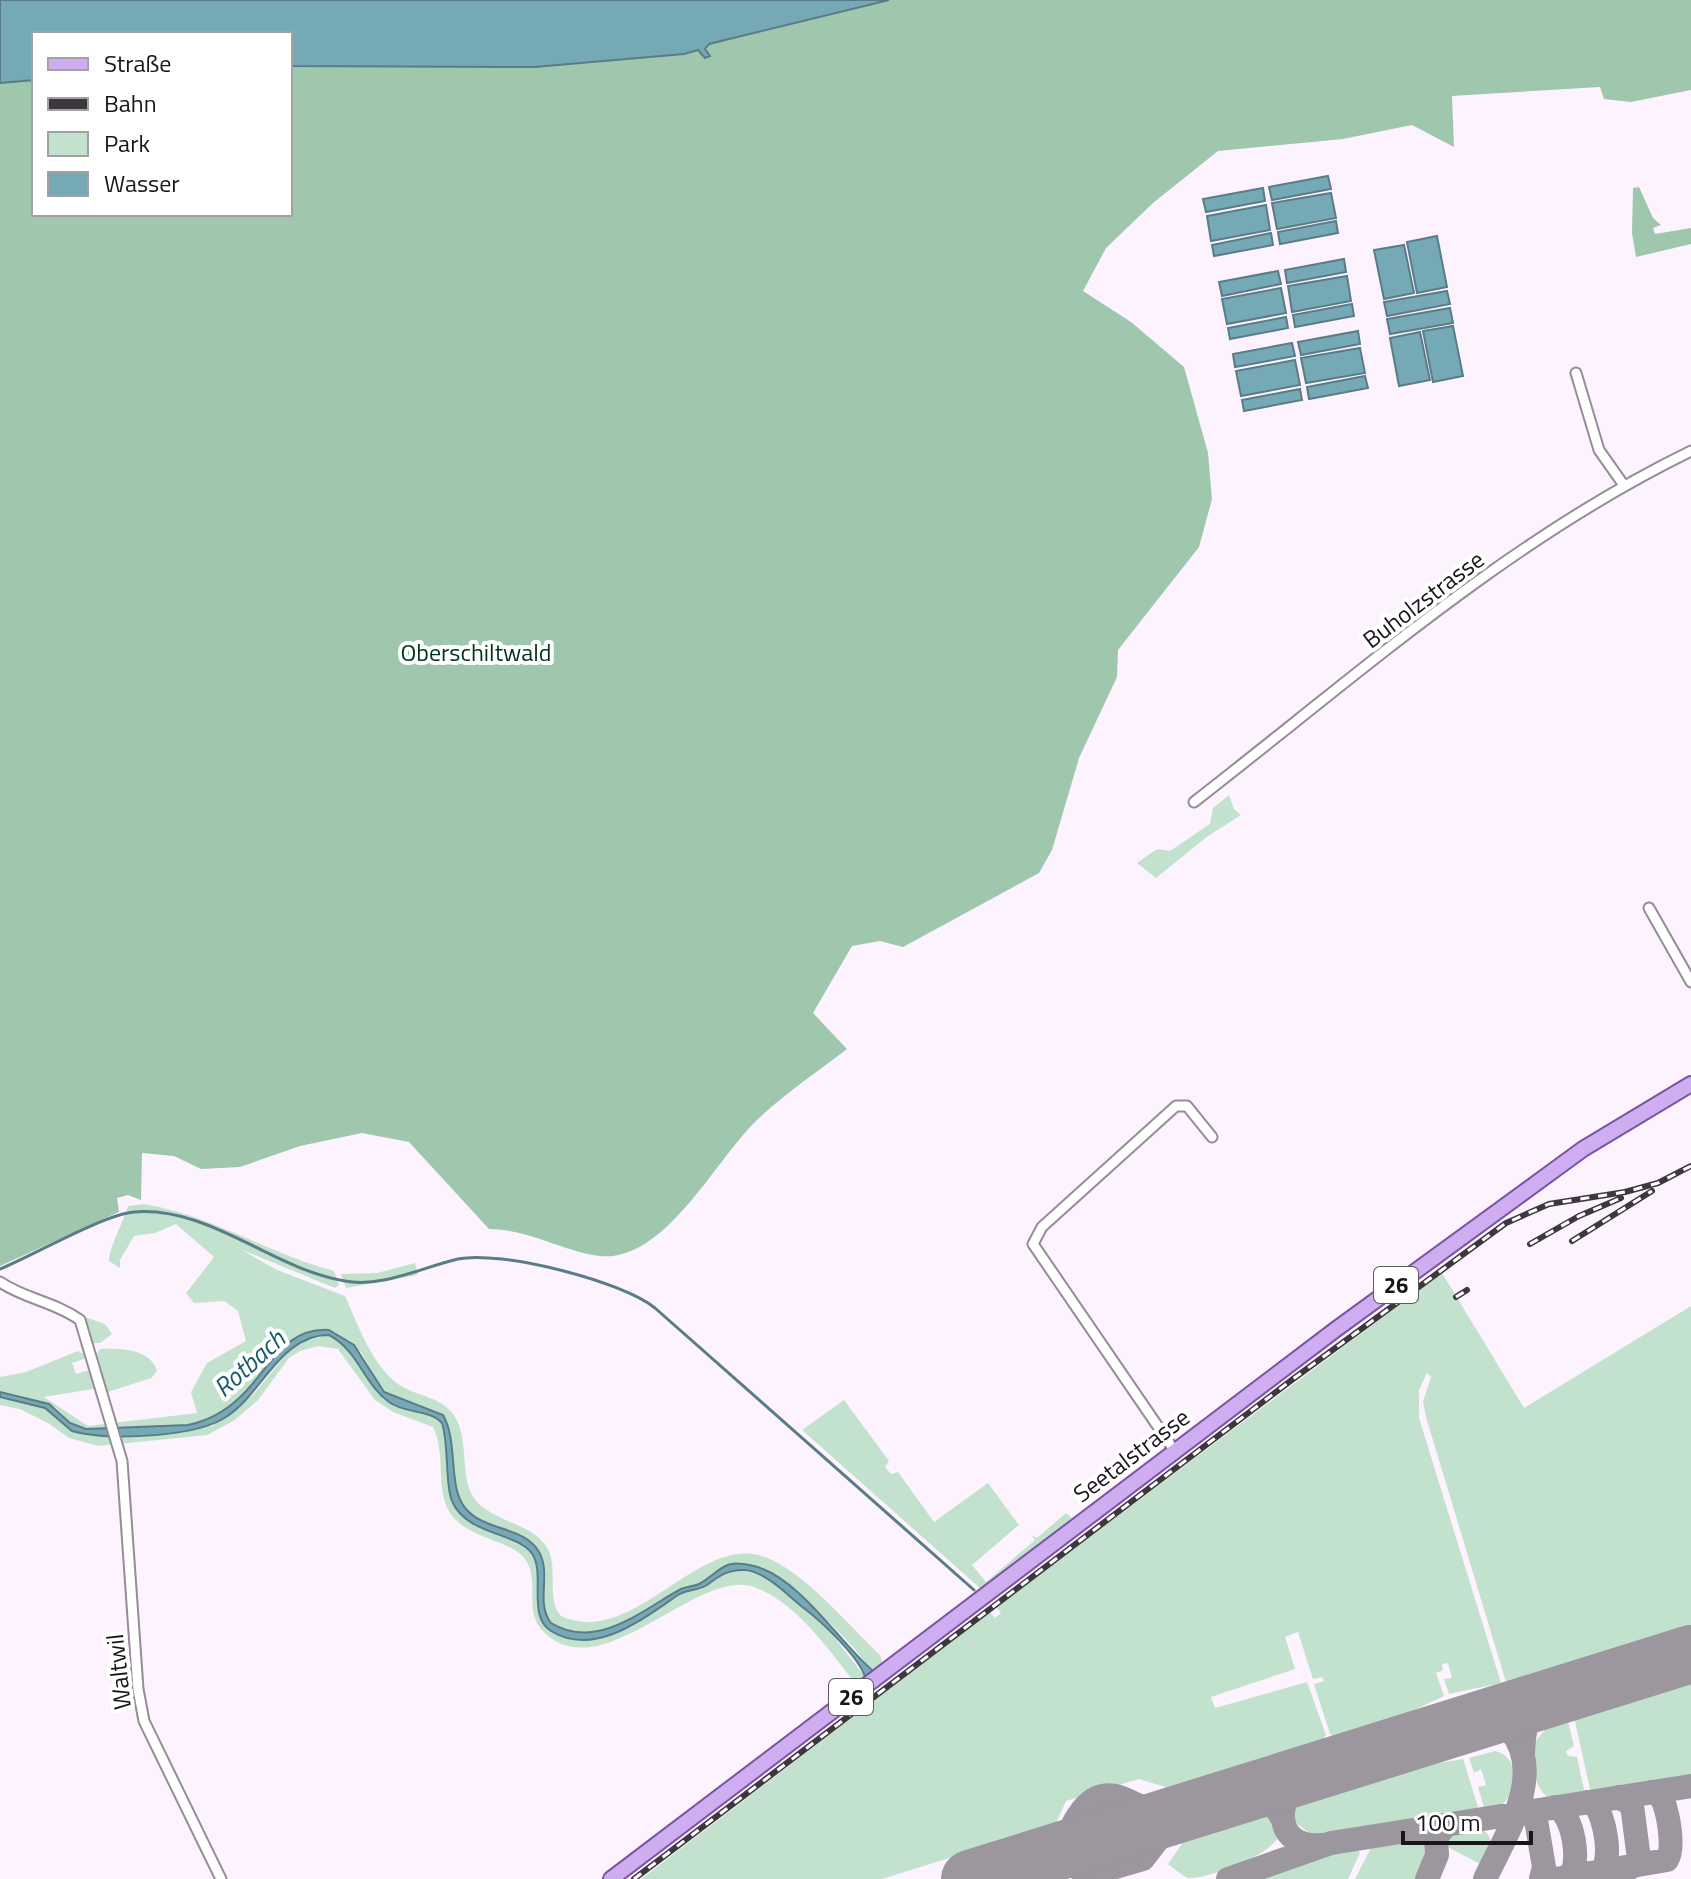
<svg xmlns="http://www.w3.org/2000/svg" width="1691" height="1879" viewBox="0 0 1691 1879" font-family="'Titillium Web',sans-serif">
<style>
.green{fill:#c3e2ce}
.forest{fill:#9ec7ad}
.water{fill:#76a9b6;stroke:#5a7c87;stroke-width:2}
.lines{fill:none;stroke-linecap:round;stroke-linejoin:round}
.stream{stroke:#5a7c87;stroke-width:3}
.taxiway{stroke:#9c969e;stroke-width:24}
.runway{stroke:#9c969e;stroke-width:58}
.street-casing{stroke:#968c99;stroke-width:13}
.primary-casing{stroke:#7a54a0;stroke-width:18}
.street{stroke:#fff;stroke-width:9}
.primary{stroke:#ceadf1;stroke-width:14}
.rail-casing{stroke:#3d383e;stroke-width:6}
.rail{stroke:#fff;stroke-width:3;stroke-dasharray:9;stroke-linecap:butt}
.labels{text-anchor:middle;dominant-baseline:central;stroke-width:8;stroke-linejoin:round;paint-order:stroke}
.shield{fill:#fff;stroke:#5d5a5e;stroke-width:2}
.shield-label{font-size:22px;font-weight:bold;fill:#181419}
.street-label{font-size:24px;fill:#181419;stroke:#fff}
.park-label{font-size:24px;fill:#00341c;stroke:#fff}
.water-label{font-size:26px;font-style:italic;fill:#155b6a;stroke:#fff}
</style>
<rect width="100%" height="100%" fill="#fcf3fe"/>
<path class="green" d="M1229,795L1234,809L1241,815L1208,836L1156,878L1137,863L1157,849L1170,851L1210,824L1213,808Z
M144,1204C214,1216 267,1253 334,1271L339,1285L335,1288L240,1249L277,1270L345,1296C358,1325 372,1365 398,1384C417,1397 442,1396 455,1417C471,1443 457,1483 479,1504C498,1522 531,1524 546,1546C560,1567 545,1598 561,1616C634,1649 698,1532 765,1557C805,1572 849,1626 881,1656L882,1664L873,1671L869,1669C860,1651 824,1616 807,1603C788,1588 764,1567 739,1564C719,1562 712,1579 697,1585C652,1601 602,1654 551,1623C535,1603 555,1572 539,1552C521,1528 484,1531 465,1509C447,1488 459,1443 443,1415L384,1392L361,1352L335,1332L297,1337C265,1370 235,1414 188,1425L86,1429L70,1423L56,1408L0,1392V1377L26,1372L78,1351L89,1357L72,1363L76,1374L93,1369L99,1388L44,1397L88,1426L197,1413L191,1392L207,1363L246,1341L238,1311L224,1301L194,1303L186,1293L214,1257L176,1224L155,1233L134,1236L120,1260V1268L109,1261C108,1251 124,1220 128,1206Z
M415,1263L418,1275L346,1288L341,1274L377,1273Z
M1442,1273L1524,1408L1691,1306V1627L1519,1681L1506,1682L1426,1417L1423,1402L1431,1377L1427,1373L1419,1390V1418L1501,1683L1449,1694L1444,1679L1452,1678L1448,1663L1442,1664L1443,1670L1436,1673L1444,1696L1393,1720L1335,1737L1330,1734L1314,1684L1324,1681L1322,1677L1313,1679L1298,1632L1285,1637L1295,1669L1211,1697L1215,1708L1307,1682L1326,1735L1321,1742L1172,1789L1139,1779L1066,1801L1055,1825L882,1879H641L990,1612L995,1618L1001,1613L996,1607Z
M85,1317L105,1324L112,1334L100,1343H91Z
M329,1335C359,1351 363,1383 389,1402C405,1414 429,1409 442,1423C452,1452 444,1485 461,1512C477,1538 521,1532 533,1554C543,1571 537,1596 541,1615L571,1638L632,1627L684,1592L706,1586L722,1573L741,1570L765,1577L810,1613L828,1629L865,1677L855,1683C829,1650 796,1602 754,1587C697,1566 598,1694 541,1629C524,1609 540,1579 525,1559C510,1538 460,1540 446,1505C437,1480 445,1452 433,1427L393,1412L375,1400L338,1349L318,1346L300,1351L289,1358L258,1400L235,1420L207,1435L98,1446L69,1438L48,1423L20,1409L0,1405V1397L45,1408L72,1431L93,1436L212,1426L253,1395L295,1344Z
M100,1349C121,1348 151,1349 157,1371L151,1378L108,1392L95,1357Z
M844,1400L889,1461L885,1467L891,1474L898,1472L934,1522L988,1483L1019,1525L972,1565L986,1582L1035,1540L1031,1535L1037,1538L1066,1513L1072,1518L1030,1555L981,1589L802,1430Z
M1691,1681V1779L1591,1794L1574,1717Z
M1568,1721L1574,1746L1566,1751L1568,1756L1577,1757L1585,1794C1539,1814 1531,1782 1534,1743L1548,1726Z
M1495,1751C1525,1757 1517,1807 1489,1811L1484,1808L1478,1787L1486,1785L1481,1769L1474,1773L1469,1758Z
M1463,1759L1478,1807L1476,1813L1329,1837L1311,1834L1293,1821V1808L1304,1801L1410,1768Z
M1262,1814C1323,1835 1217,1879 1188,1878C1181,1875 1174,1868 1168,1864L1186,1838Z
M1475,1827C1497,1833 1492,1850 1484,1866L1444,1845L1448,1832Z
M1413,1836L1425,1842L1430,1854L1422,1879H1355L1373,1844Z
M1356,1845L1360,1853L1348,1879H1247L1321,1852Z"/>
<path class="forest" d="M889,0H1691V90L1631,102L1604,99L1600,87L1452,96L1454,147L1412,125L1343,139L1218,151L1153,203L1106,248L1083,291L1131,322L1184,367L1208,453L1212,499L1199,547L1118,650L1117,677L1079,758L1052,850L1039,873L903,947L880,941L852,946L813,1013L847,1049C817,1072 784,1094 756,1121C716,1160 672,1248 613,1256C579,1260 533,1229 489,1229L409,1142L362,1133L300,1146L240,1167L201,1169L174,1156L142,1153L141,1200L128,1195L117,1198L119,1212L0,1266V83L34,80V214H290V66L535,67L684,54L691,49L702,53L709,44Z
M1639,187L1653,218L1661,225L1653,228L1655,234L1691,228V244L1636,257L1632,233L1633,188Z"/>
<path class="water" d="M0,0H889L709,44L705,49L710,56L705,58L698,50L684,54L535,67L290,66V34H34V80L0,83Z
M1328,176L1331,189L1272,200L1269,187Z
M1263,188L1265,201L1206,212L1203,199Z
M1331,193L1336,218L1277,229L1272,203Z
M1266,205L1270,230L1211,241L1207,216Z
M1336,221L1338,233L1280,244L1278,232Z
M1271,233L1273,245L1214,256L1212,245Z
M1437,236L1447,287L1417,293L1407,242Z
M1404,245L1414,293L1384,299L1374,250Z
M1344,259L1346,272L1287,283L1285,270Z
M1278,271L1281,284L1222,296L1219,282Z
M1347,276L1351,301L1292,312L1288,286Z
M1281,288L1286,313L1227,324L1222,299Z
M1447,291L1450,304L1387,316L1384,302Z
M1352,304L1354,316L1295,327L1293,315Z
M1450,308L1453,323L1390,334L1387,319Z
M1286,317L1288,328L1230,339L1228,328Z
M1453,326L1463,376L1433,382L1423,331Z
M1358,331L1360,344L1301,355L1298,342Z
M1420,332L1430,380L1399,386L1390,338Z
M1292,343L1295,356L1235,367L1233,354Z
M1360,348L1365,373L1306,383L1301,358Z
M1295,360L1300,385L1241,396L1236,371Z
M1365,376L1368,388L1309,399L1307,387Z
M1300,389L1302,400L1244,411L1242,400Z
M329,1330L354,1345L384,1392L443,1415C459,1443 447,1488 466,1509C484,1531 524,1526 539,1552C552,1574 535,1603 551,1623C597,1651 642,1610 681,1589C687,1586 693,1587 699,1584C720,1573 722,1557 754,1566C800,1578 839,1642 873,1671L865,1677C859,1657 822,1622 805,1609C787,1595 768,1573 745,1570C728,1569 719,1576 707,1585C698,1591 687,1589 678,1595C644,1618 595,1658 551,1631C528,1617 544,1578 534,1557C523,1532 467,1537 452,1501C445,1486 449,1443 442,1423C429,1409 405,1414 389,1402C363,1383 359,1351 329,1335C280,1335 263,1393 226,1417C196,1437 116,1440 80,1433L72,1431L45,1408L0,1397V1392L49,1404L70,1423L86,1429L188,1425C207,1421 224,1412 238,1399C268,1373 282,1327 329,1330Z"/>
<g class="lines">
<path class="stream" d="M0,1269C32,1256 105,1214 134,1212C210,1206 272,1269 345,1281C382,1288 423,1267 458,1259C500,1250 622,1281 655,1308L974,1590"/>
<path class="taxiway" d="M1479,1720L1510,1730C1547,1774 1505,1836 1485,1879
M1523,1753C1524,1728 1526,1710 1552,1698
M1311,1773C1273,1792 1271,1849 1321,1845
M1239,1796C1260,1793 1274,1801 1283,1820
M1619,1797L1632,1805L1639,1859L1630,1868
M1587,1802L1594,1804C1605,1816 1613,1860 1601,1872
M1555,1807C1573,1811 1582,1866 1569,1877
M1172,1816C1141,1819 1109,1768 1078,1816C1071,1826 1067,1839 1070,1851C1073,1862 1078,1871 1088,1875L1143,1859L1178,1814
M1516,1816L1526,1812L1536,1820L1544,1867L1541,1879
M1228,1879L1331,1843L1691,1786
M1427,1879L1437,1855L1436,1837L1446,1825
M1555,1879L1667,1860C1675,1847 1668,1808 1660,1795L1651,1792"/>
<path class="runway" d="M970,1879L1691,1654"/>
<g class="street-casing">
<path id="street" d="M1576,373L1599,450L1623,484
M1194,802C1354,678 1508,540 1691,451
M1649,908L1691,982
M0,1282C25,1299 55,1302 80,1320L122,1461L138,1689L144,1721L221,1879
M1174,1450L1033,1244L1042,1227L1176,1106H1187L1212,1137"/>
</g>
<g class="primary-casing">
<path id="primary" d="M611,1879L1335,1330L1583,1149L1691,1084"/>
</g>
<use href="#street" class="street"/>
<use href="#primary" class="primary"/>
<g class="rail-casing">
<path id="rail" d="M1572,1241L1652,1191
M1530,1244L1579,1216L1621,1198
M1456,1297L1467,1290
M634,1879L1293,1379L1506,1223L1549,1204L1625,1192L1658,1183L1691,1166"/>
</g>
<use href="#rail" class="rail"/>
</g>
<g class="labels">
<g class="shield">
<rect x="1374" y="1267" width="44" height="36" rx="6"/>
<rect x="829" y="1679" width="44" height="36" rx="6"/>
</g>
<g class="shield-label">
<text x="1396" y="1285">26</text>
<text x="851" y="1697">26</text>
</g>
<g class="street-label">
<text transform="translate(1423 599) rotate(-37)">Buholzstrasse</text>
<text transform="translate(1131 1455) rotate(-37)">Seetalstrasse</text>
<text transform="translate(118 1672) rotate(-96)">Waltwil</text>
</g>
<g class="park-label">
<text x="476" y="652">Oberschiltwald</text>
</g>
<g class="water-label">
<text transform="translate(249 1363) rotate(-42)">Rotbach</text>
</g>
</g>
<rect x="32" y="32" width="260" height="184" fill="#ffffff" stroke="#a3a1a3" stroke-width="2"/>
<rect x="48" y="58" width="40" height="12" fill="#ceadf1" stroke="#a3a1a3" stroke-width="2"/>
<text x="104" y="72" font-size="24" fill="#181419">Straße</text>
<rect x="48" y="98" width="40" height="12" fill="#3d383e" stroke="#a3a1a3" stroke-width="2"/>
<text x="104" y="112" font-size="24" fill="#181419">Bahn</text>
<rect x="48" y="132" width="40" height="24" fill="#c3e2ce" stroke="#a3a1a3" stroke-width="2"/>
<text x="104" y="152" font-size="24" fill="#181419">Park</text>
<rect x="48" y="172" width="40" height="24" fill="#76a9b6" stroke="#a3a1a3" stroke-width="2"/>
<text x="104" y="192" font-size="24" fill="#181419">Wasser</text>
<path d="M1403 1831v12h128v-12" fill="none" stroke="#181419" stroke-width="4"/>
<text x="1415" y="1831" font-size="24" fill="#181419" stroke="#ffffff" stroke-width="6" paint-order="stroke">100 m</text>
</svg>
